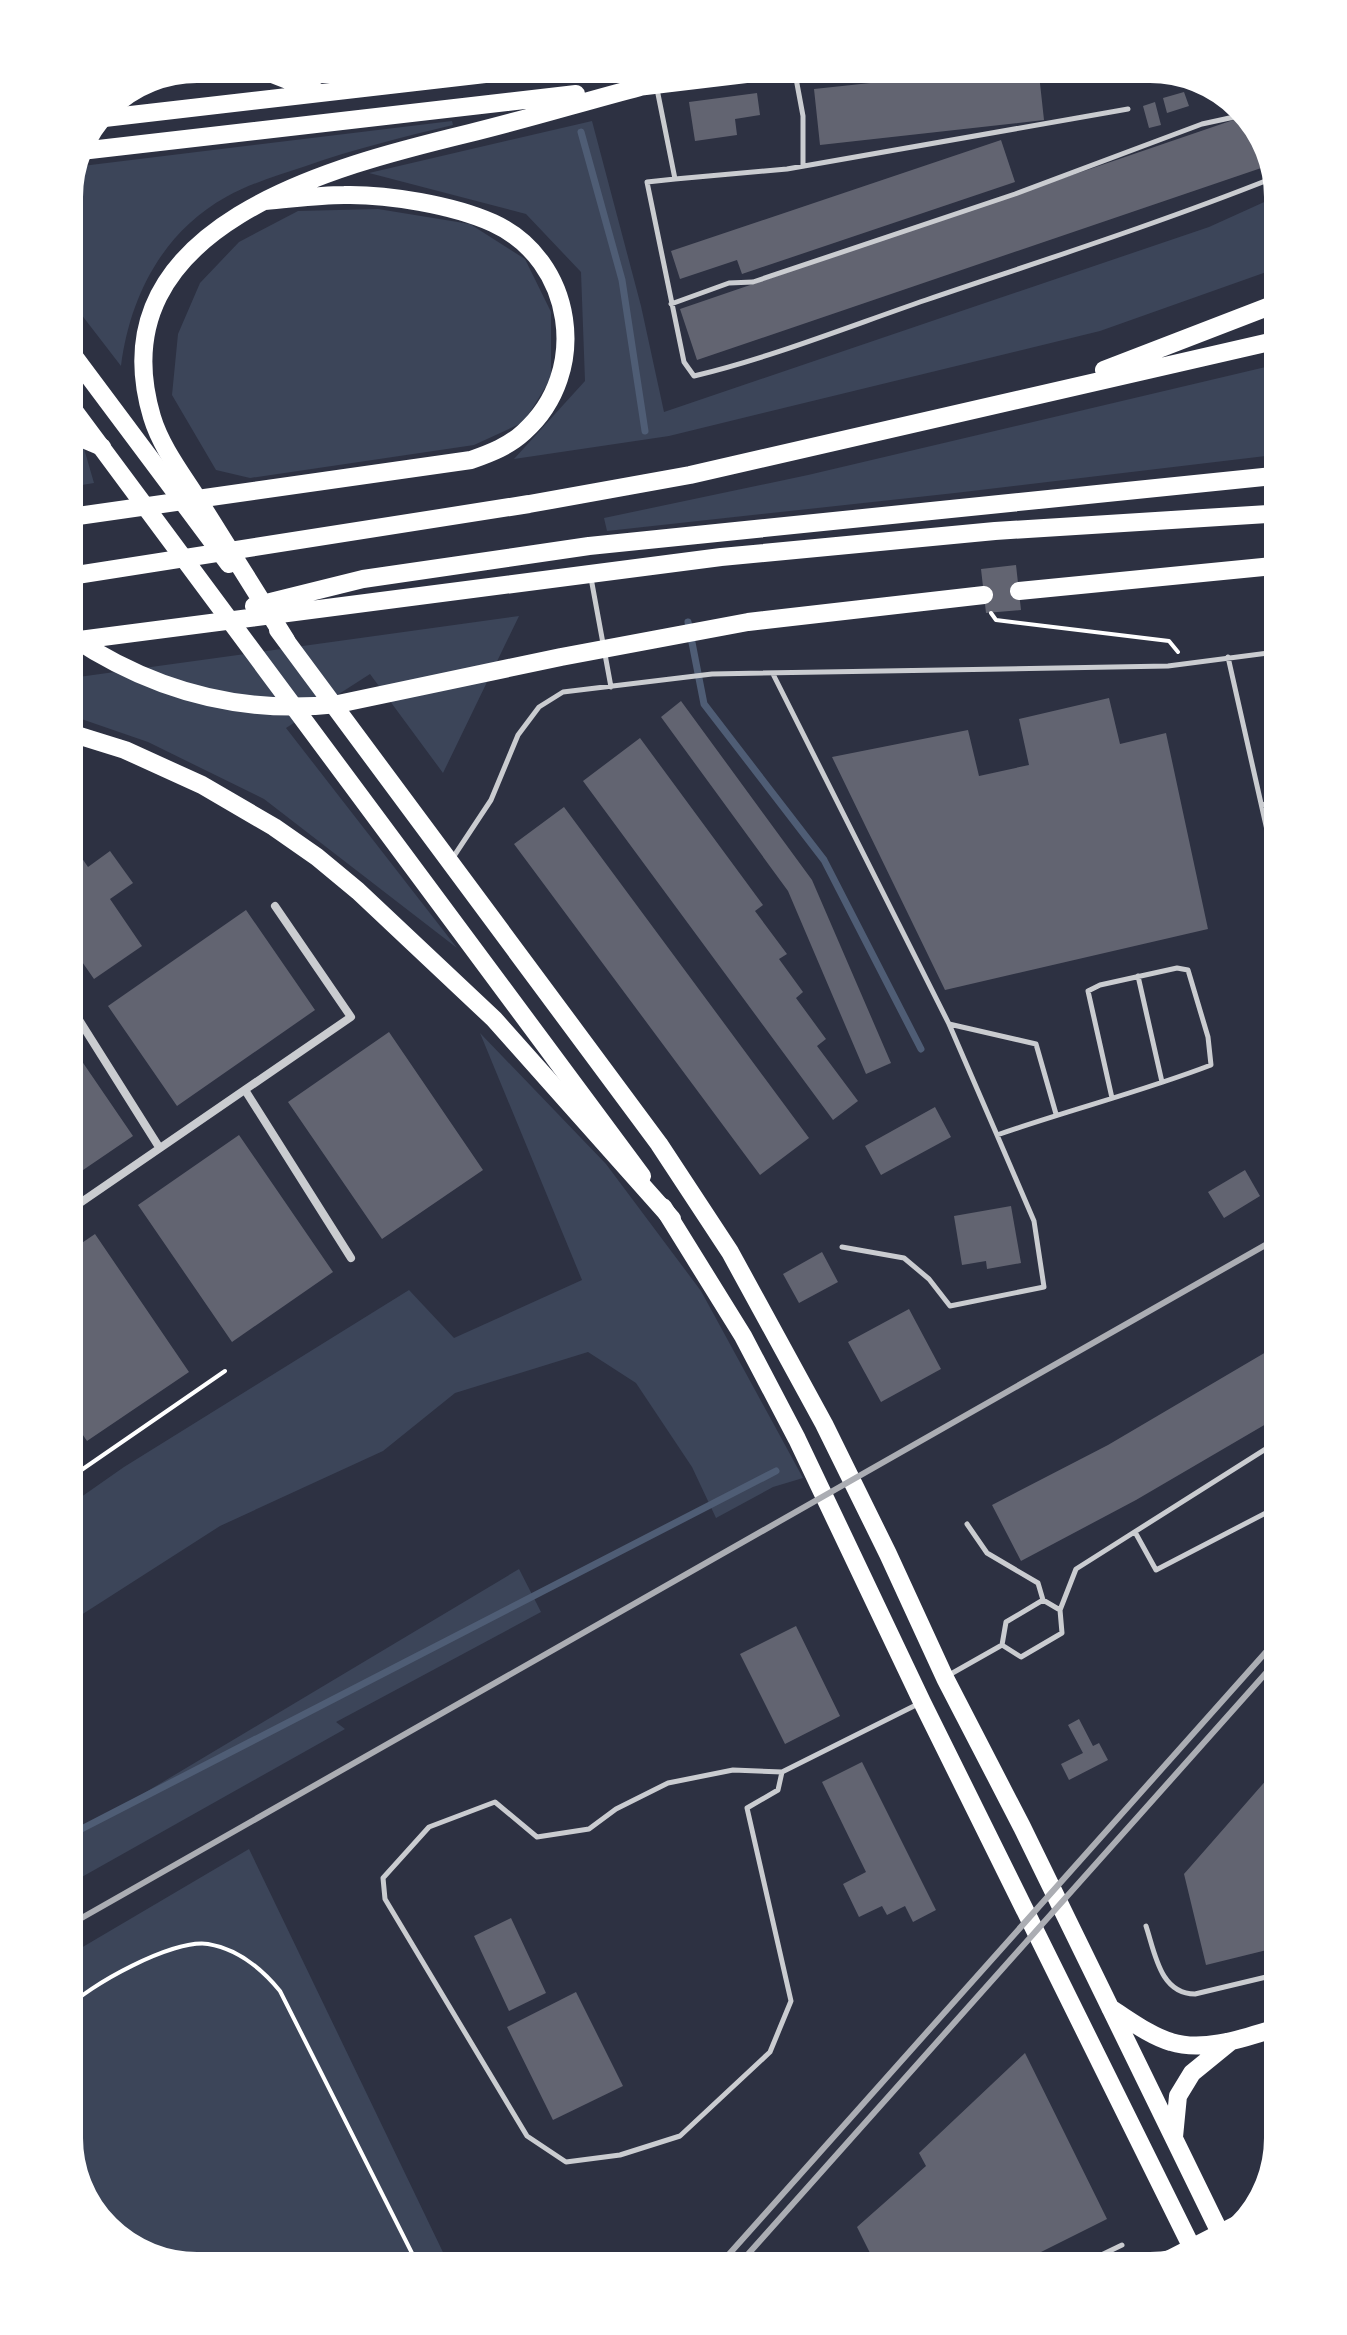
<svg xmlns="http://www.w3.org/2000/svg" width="1347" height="2335" viewBox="0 0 1347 2335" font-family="'Libre Baskerville',serif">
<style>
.green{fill:#3c4559}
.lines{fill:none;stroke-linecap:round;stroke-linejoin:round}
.stream{stroke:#4f5d75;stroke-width:7}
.building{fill:#626471}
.path{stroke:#fff;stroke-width:4}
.service{stroke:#caccd0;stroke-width:5}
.minor{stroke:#caccd0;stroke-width:8}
.primary{stroke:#fff;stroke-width:16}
.trunk{stroke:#fff;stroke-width:18}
.motorway{stroke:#fff;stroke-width:18}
.rail{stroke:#abadb3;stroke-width:6}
.rim{fill:none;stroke:#fff;stroke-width:10}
</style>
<rect width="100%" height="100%" fill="#2d3142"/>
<path class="green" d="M372,72L324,79L289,73Z
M245,73L247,77L127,87L147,74Z
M452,121L453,125C403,137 354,149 306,166C279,175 251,183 226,197C163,232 130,296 121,366L64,292V189L74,167Z
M592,121L641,306L664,412L1209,227L1282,194L1283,266L1100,331L669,436L514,459L585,381L581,272L526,214L369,173Z
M378,209L470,224L525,259L551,312V378L524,422L474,445L250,478L216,470L172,395L178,334L200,283L239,242L298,211Z
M1283,363V454L955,493L607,531L604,518L808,475Z
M64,441L83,445L94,483L64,488Z
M519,616L443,773L370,674L286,728L457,948L264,799L148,742L64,713V679Z
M64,744L78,747V767L64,769Z
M480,1033L606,1164L701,1291L803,1478L773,1487L716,1518L692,1467L636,1383L588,1352L455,1393L383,1451L220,1526L64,1626V1509L124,1467L409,1290L454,1338L582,1280Z
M519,1569L541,1612L336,1722L345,1729L64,1887V1841Z
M249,1849L452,2271H189L123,2248L78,2196L64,2138V1958Z"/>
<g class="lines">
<path class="stream" d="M581,132L622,280L645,431
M688,622L704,704L824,860L921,1049
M64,1838L776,1471"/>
</g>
<path class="building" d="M1038,65L1044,120L820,145L814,89Z
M1184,92L1189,106L1167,113L1163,98Z
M757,93L760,115L735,119L737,135L695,141L689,102Z
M1155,102L1161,125L1149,128L1143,106Z
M1242,117L1246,128L1257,124L1270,165L697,360L680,309Z
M1001,140L1015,182L742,274L737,260L680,279L671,251Z
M1016,565L1021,610L986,613L981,569Z
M1109,698L1120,744L1166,733L1208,929L945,990L832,757L968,730L979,776L1029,765L1019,719Z
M681,701L812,880L891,1063L866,1074L788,891L661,717Z
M640,738L763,905L755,911L787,954L779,959L803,992L796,998L826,1039L817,1046L858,1101L833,1120L583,781Z
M564,807L809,1138L760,1175L514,844Z
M64,832L88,867L110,851L133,883L110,899L142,946L94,979L64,936V927L82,915L64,889Z
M246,910L315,1010L177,1106L108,1006Z
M389,1032L483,1170L382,1239L288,1102Z
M64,1035L133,1136L64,1183Z
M935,1107L951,1137L881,1175L865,1146Z
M239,1135L333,1272L232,1342L138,1205Z
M1245,1170L1260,1196L1224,1218L1208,1192Z
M1011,1206L1021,1263L987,1269L986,1261L962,1265L954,1216Z
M95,1234L189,1372L87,1441L64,1407V1255Z
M822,1252L838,1282L799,1303L783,1274Z
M909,1309L941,1369L881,1402L848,1342Z
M1283,1342V1414L1136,1500L1021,1561L992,1505L1108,1445Z
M796,1626L840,1716L785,1744L740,1654Z
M1079,1719L1093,1746L1099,1743L1108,1760L1069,1780L1061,1764L1083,1753L1068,1725Z
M1283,1761V1946L1206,1965L1184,1874Z
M862,1762L936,1910L913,1922L905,1906L887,1915L882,1906L859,1917L843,1884L866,1872L822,1782Z
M511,1918L546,1993L509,2011L474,1936Z
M576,1992L623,2086L553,2120L507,2027Z
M1025,2053L1107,2219L1003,2271H879L857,2227L926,2166L919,2153Z"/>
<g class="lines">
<path class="path" d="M991,613L996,620L1169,641L1178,652
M64,1460L74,1475
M64,1482L225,1371
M64,2011C88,1985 173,1939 208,1944C238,1949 262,1969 280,1991L421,2271"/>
<path class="service" d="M795,73L803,116V166
M657,89L675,179L787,169L1128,109
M675,179L647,182L684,362L694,376C773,357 850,326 926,300C1044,260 1163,222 1278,176
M671,304L729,283L753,282L1015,194L1202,124L1248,114
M591,578L611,687
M1228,657L1283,901
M773,674L949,1024L997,1135C1068,1110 1141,1092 1211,1065L1208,1037L1188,970L1177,968L1100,985L1088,991L1112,1098
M1262,805L1283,800
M452,859L491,800L518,735L539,707L563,692L712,674L1168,666L1283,651
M1138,976L1162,1082
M949,1024L1036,1044L1056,1114
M842,1247L904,1258L929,1279L950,1306L1044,1287L1034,1221L997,1135
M967,1524L987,1553L1038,1583L1043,1600
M1135,1532L1156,1570L1283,1504
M1060,1610L1076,1569L1283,1438
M949,1675L1002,1645L1006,1622L1043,1600L1060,1610L1062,1633L1021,1657L1002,1645
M782,1772L778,1790L747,1808L791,2001L770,2052L680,2136L620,2155L566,2162L527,2136L385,1899L383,1878L429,1827L495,1802L537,1837L589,1829L616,1809L668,1783L733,1770L782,1772L918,1704
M1146,1926C1155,1953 1160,1994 1195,1994L1283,1973
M805,2271L814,2261L823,2271
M1068,2271L1122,2245"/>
<path class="minor" d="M64,996L159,1147
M245,1090L351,1258
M64,1214L351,1017L275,906"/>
<path class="primary" d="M1144,2271L1261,2211"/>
<path class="trunk" d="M64,343L229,564
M64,397L642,1176
M278,630L659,1144L730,1252L824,1424L888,1554L945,1678L1022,1827L1225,2243
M663,1207L743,1336L797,1439L922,1702L1198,2260
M1110,2008C1128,2019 1150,2036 1171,2042C1206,2053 1249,2036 1283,2026
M1174,2137L1178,2096L1192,2073L1230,2042"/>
<path class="motorway" d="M270,73L316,91
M629,88L797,68
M96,119L521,70
M81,151L576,94
M1104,370L1283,301
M64,431L102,447
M64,518L471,460C491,453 509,446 524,432C591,372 574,260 493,223C453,205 387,194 344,195C317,195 291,199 265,201
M64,577L529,504L690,475L1283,339
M1019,591L1283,565
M254,606L363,579L589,546L1283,475
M72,637C153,691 241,715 338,704L561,657L748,622L984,595
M286,640C257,594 228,547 199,501C182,474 161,447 152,417C95,225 334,166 470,133C527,119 583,102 640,87
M64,642L721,557L995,531L1283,513
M64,731L125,750L202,785L274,827L317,857L358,891L494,1019L672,1219"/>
<path class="rail" d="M64,1928L1283,1235
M714,2271L1283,1633
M733,2271L1283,1654"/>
</g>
<path d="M0 0H1347V2335H0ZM197 78H1150A119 119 0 0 1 1269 197V2138A119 119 0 0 1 1150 2257H197A119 119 0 0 1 78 2138V197A119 119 0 0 1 197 78Z" fill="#fff" fill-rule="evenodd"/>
<path class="rim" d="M197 78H1150A119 119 0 0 1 1269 197V2138A119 119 0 0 1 1150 2257H197A119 119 0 0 1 78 2138V197A119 119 0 0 1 197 78Z"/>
</svg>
